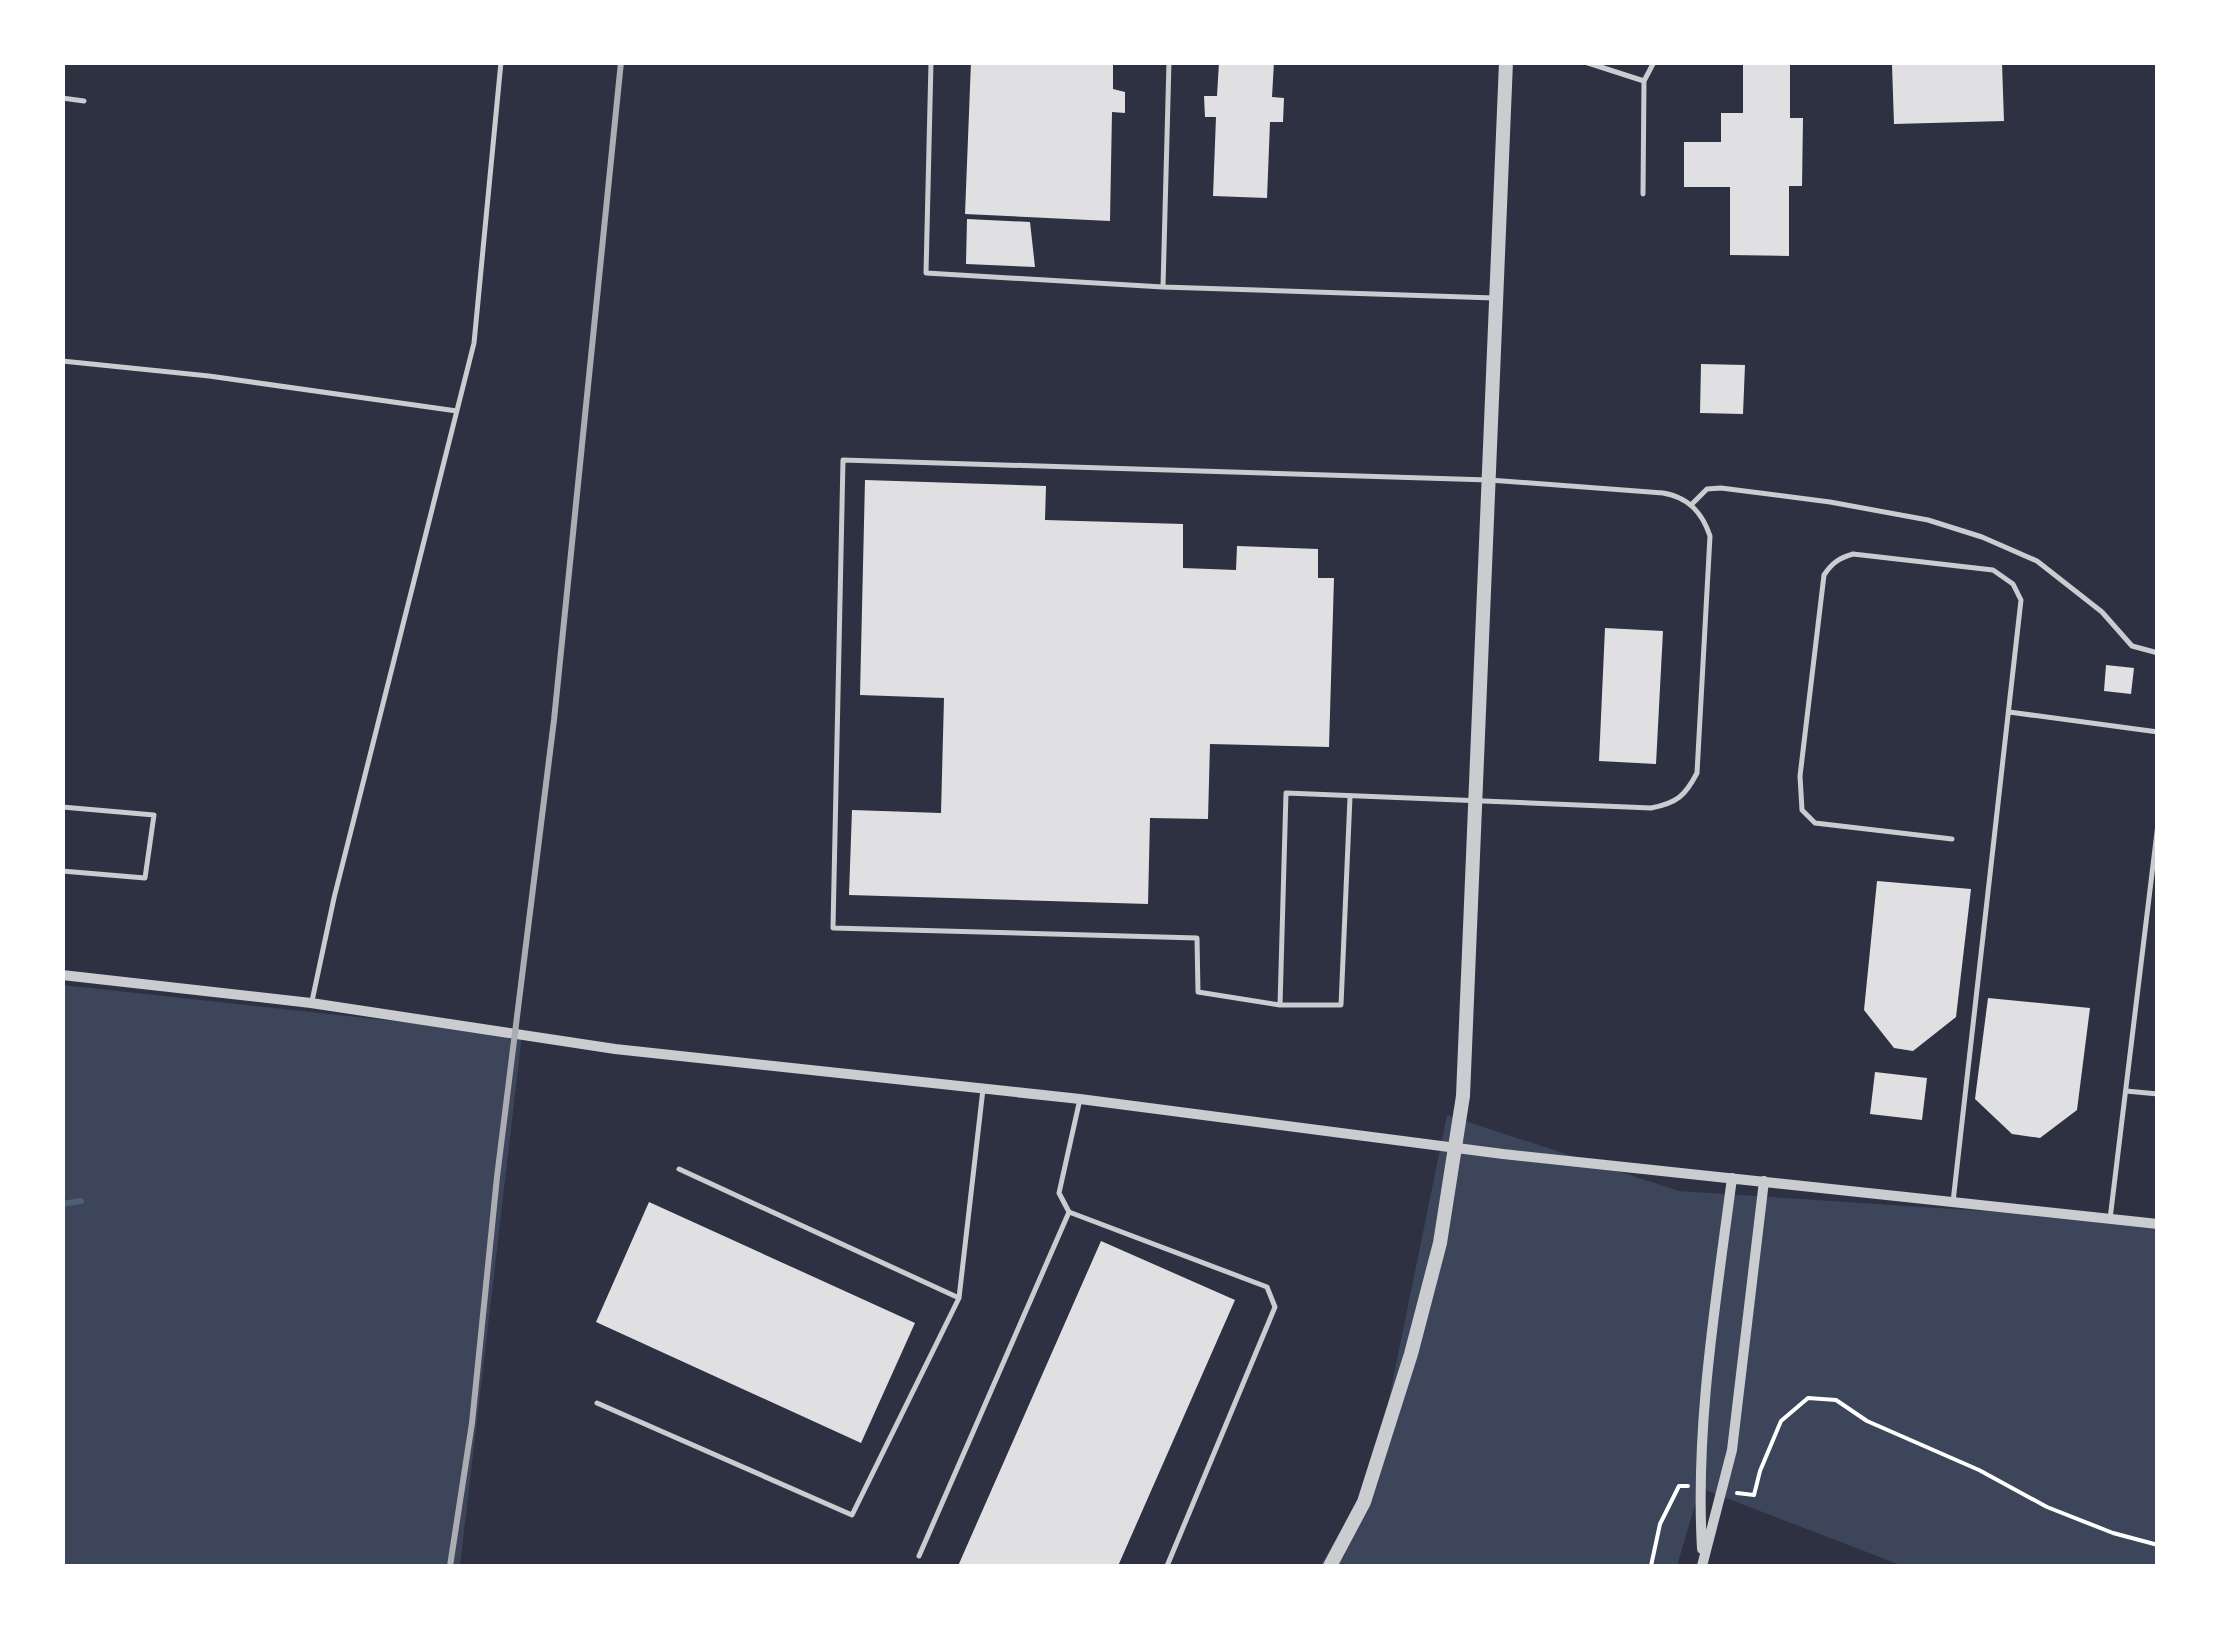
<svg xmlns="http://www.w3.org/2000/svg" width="2220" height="1629" viewBox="0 0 2220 1629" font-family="Literata,serif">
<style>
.green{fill:#3c4559}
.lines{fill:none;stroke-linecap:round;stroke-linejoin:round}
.stream{stroke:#4f5d75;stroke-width:6}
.building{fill:#e0e0e3}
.path{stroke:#fff;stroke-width:4}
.service{stroke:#caccd0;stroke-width:5}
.minor{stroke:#caccd0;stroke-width:10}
.tertiary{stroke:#caccd0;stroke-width:14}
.rail{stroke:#abadb3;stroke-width:6}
</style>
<rect width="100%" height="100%" fill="#2d3142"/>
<path class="green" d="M63,985L522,1035L460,1566H63Z
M1447,1115L1679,1191L2093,1218L2157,1226V1566H1903L1700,1488L1677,1566H1320L1373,1477Z"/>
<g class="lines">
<path class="stream" d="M62,1204L81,1201"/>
</g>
<path class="building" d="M971,62H1113V89L1125,92V113L1112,112L1110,221L965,214Z
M1219,62H1274L1272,97L1284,98L1283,122H1270L1267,198L1213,196L1216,117H1205L1204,96H1217Z
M1743,62H1790V118H1803L1802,186H1789V256L1730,255V187H1684V142H1721V113H1743Z
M2002,63L2004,121L1894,124L1892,65Z
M967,219L1030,222L1035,267L966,264Z
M1701,364L1745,365L1743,414L1700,413Z
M865,480L1046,486L1045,520L1183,524V568L1236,570L1237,546L1318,549V578H1334L1329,747L1210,744L1208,819L1150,818L1148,904L849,895L852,810L941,813L944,698L860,695Z
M1605,628L1663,631L1656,764L1599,761Z
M2106,665L2134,668L2131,694L2104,691Z
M1877,881L1971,889L1956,1017L1913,1051L1894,1048L1864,1010Z
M1988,998L2090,1008L2077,1110L2040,1138L2012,1134L1975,1099Z
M1875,1072L1927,1078L1922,1120L1870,1114Z
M649,1202L915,1323L861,1443L596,1322Z
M1101,1241L1235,1300L1118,1566H958Z"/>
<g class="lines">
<path class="path" d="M1737,1493L1754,1495L1760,1471L1781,1421L1808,1398L1836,1400L1867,1421L1979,1470L2047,1507L2113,1533L2158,1545
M1651,1566L1660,1524L1679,1486H1688"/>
<path class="service" d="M931,62L926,273L1163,287L1494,298
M1585,62L1644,81L1643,194
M1644,81L1654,62
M62,98L84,101
M1163,287L1169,62
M62,361L209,376L457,411
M1692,504L1707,489L1721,488L1830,502L1928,520L1982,537L2037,561L2102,612L2132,646L2158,653
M2009,712L2158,732
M62,807L154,815L145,878L62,871
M1952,839L1815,823L1802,810L1800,776L1824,575C1832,563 1839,558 1853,554L1993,570L2013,584L2021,600L1953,1202
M312,1001L334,898L474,343L501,62
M1280,1005L1198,992L1197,938L833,928L843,460L1489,480L1663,493C1688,497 1702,512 1710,536L1697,773C1685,796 1677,803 1651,808L1286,793L1280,1005H1341L1350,797
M2126,1091L2158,1094
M1080,1099L1059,1193L1069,1212L1267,1287L1275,1307L1167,1566
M679,1169L959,1298L983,1089
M2110,1219L2158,824
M597,1403L852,1515L959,1298
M919,1556L1069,1212"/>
<path class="minor" d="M62,975L311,1003L615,1049L1080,1099L1503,1154L2158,1224
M1702,1549C1695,1425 1716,1301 1732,1178
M1702,1566L1732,1450L1764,1181"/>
<path class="tertiary" d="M1330,1566L1364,1502L1411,1354L1440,1243L1463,1096L1506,62"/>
<path class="rail" d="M450,1566L472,1423L497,1177L554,720L621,62"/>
</g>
<rect width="2220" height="1629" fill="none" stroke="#ffffff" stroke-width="130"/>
</svg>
